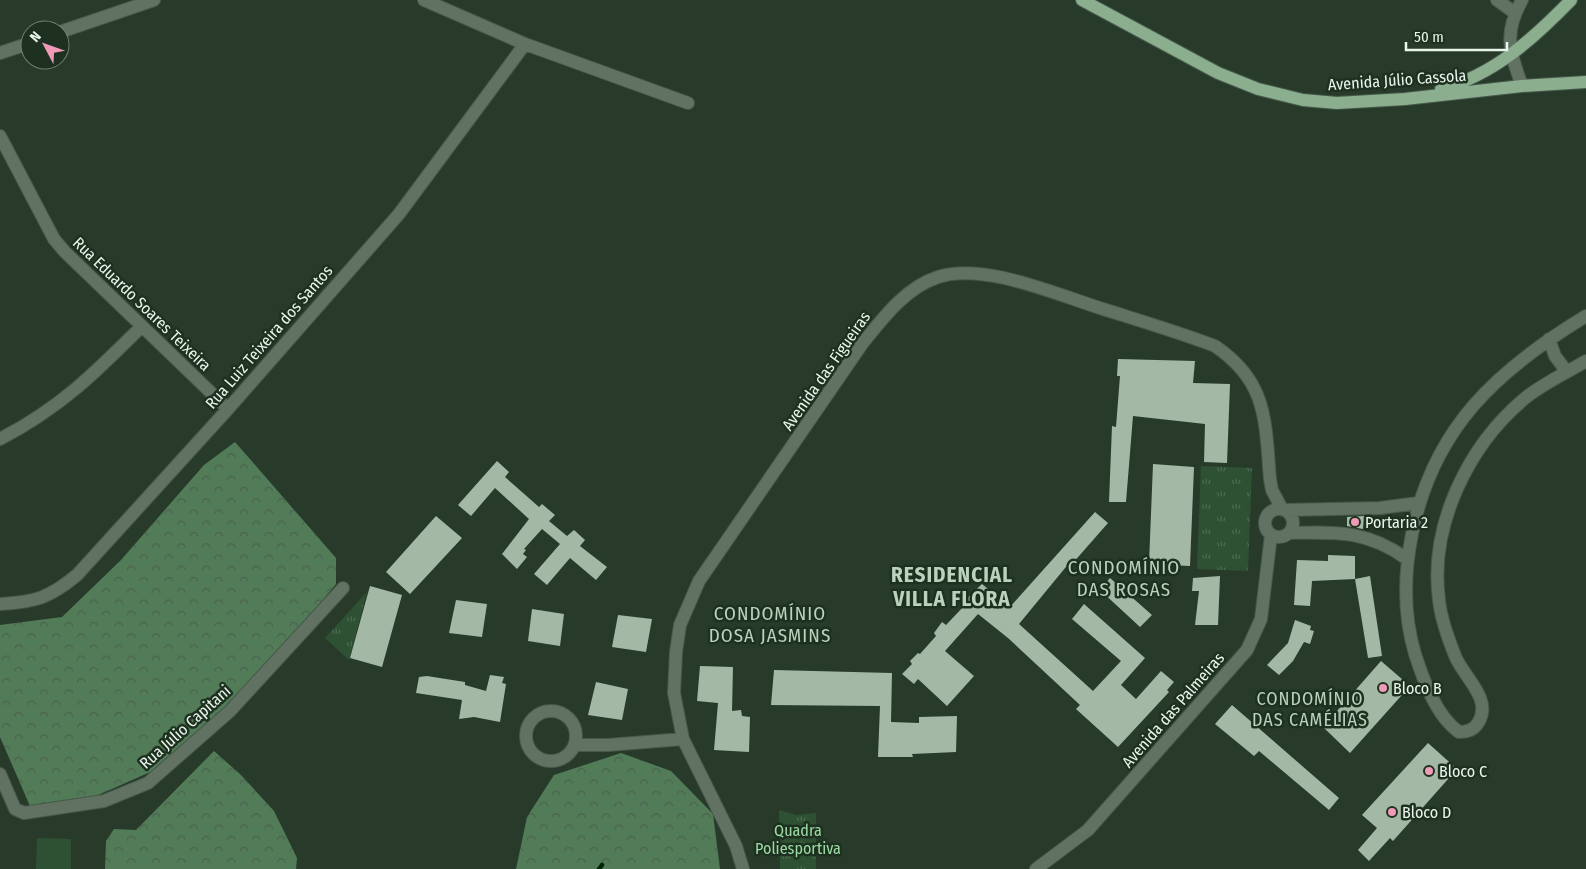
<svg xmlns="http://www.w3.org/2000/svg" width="1586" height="869" viewBox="0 0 1586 869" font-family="'Fira Sans Condensed',sans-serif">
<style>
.forest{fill:url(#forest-crowns)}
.park{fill:url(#park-tufts)}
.pitch{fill:#2e5134}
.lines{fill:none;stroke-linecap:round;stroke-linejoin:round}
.stream{stroke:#002506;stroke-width:4.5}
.building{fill:#a3b9a5}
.minor-casing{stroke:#47594a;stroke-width:14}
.major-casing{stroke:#47594a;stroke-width:14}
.minor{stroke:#617263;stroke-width:12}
.major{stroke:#8aae8e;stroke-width:12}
.poi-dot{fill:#f09ab7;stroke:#1e3121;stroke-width:2}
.labels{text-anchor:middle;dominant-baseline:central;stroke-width:5;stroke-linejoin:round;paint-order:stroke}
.street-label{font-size:16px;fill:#eaf5eb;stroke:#1e3121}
.poi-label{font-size:16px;fill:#eaf5eb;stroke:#1e3121;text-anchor:start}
.park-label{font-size:16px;fill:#9bdba3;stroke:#1e3121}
.neighbourhood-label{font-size:18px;letter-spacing:1px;fill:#bbd2bd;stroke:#1e3121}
.quarter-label{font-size:19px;letter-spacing:1px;fill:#bbd2bd;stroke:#1e3121}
.district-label{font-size:21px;font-weight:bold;letter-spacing:1px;fill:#bbd2bd;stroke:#1e3121}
</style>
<defs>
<pattern id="forest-crowns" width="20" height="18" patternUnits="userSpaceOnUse" patternTransform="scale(1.25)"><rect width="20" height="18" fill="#527b58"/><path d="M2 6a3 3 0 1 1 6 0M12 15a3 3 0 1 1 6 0" fill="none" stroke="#4c624f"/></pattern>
<pattern id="park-tufts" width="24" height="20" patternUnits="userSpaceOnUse" patternTransform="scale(1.25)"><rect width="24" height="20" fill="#2e5134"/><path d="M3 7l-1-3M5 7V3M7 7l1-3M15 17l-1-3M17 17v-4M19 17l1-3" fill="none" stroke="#4c6b52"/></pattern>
</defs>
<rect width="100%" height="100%" fill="#283b2b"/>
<path class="forest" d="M235,442L336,558V584L299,629L229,706L157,769L87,800L30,806L0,737V625L62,617L121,560L204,465Z
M214,751L241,775L274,811L297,858L296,869H105L106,841L114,829L136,830Z
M621,753L671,771L713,814L720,869H516L527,817L554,775Z"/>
<path class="park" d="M1201,466L1252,468L1248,571L1197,569Z
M367,592L349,660L325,638Z
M779,810L796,815L816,813V869H780Z"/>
<path class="pitch" d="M37,838L71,839V869H36Z"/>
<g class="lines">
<path class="stream" d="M599,869L602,865"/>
</g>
<path class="building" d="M1118,359L1195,361L1193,383L1230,384L1227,463L1204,462L1205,424L1133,416L1126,502H1109L1112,426L1116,427L1120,376H1117Z
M497,461L509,472L505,477L539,507L542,504L555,515L549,521L567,536L574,530L585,540L580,546L607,567L596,580L570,558L547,585L534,574L560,544L542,529L524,549L526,550L523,554L527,557L517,569L502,554L529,519L495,488L471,516L458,505Z
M1153,464L1194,467L1190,566L1149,564Z
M1095,512L1108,523L1072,564L1070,562L1019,624L1093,691L1121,661L1072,619L1084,604L1145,658L1121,685L1136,699L1161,671L1174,682L1167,690L1169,692L1118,747L1076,709L1080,705L1008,638L978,614L945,651L974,676L947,706L918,679L914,684L902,674L912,664L910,661L918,653L920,654L936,636L934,633L942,622L946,625L965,605L963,602L982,584L1010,607Z
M436,516L462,538L410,594L386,572Z
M1364,516L1363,529L1347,526V517Z
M1328,555L1355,556V579L1370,576L1382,656L1368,658L1355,579L1312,581L1310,606L1294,605L1297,560L1328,561Z
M1220,576L1218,625H1195L1199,591H1192L1193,578Z
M1110,578L1152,615L1140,627L1100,590Z
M370,586L402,595L382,667L350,658Z
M456,600L487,604L482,637L449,633Z
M532,609L564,614L560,646L528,641Z
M618,615L652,619L646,652L612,647Z
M1295,620L1311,626L1310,630L1314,631L1310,644L1304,642L1293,661L1279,675L1267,665L1288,643Z
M1381,661L1410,686L1350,753L1323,727Z
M700,666L733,667L732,711L741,710L742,716L750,717L749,752L714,750L718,703L697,701Z
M774,670L892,673L891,722L919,723V717L957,716L956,752L912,754L913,757H878L880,706L771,705Z
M490,675L504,677L502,683L506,684L500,722L474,717L459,719L462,700L416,693L419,677L427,676L465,682V685L486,691Z
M596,682L628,689L622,720L588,715Z
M1232,705L1339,798L1329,810L1259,751L1254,756L1215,724Z
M1428,743L1457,769L1393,841L1390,838L1369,861L1358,850L1377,828L1362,815Z"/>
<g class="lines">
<g class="minor-casing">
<path id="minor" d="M424,0L525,44L688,103
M1497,0L1515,13
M1522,0C1503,34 1510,51 1522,86
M60,32L154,0
M0,53L30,43
M0,136L54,239L65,252L228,409
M1586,316C1497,370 1433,428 1412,534C1404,574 1403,614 1415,654C1423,679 1436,716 1459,732C1467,732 1474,730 1478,723C1493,700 1465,678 1456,658C1449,641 1441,620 1439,600C1429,526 1468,446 1524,399C1542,384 1566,373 1586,361
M1549,339L1555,356L1567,372
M0,439C60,408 95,373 142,326
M1265 523a14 14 0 1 1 28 0a14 14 0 1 1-28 0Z
M1286,510L1380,508L1418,503
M1289,533C1336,532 1367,530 1407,559
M0,604C36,602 49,598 77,575L228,409L399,214L525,44
M526 736a25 25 0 1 1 50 0a25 25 0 1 1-50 0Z
M575,745H608L683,739
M0,774L15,809L24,813L104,801L148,783L230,711L343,588
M743,869L736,846L683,739L674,693L676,652L680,625L699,581L862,344C883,318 905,288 938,277C984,262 1058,295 1103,309C1141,321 1178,332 1215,346C1268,382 1265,421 1270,479L1272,490L1282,509
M1036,869L1088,830L1247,650L1261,619L1271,535"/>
</g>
<g class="major-casing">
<path id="major" d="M1082,0L1218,73L1258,89L1303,100L1337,103L1405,99L1522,86L1586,82
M1441,89C1494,75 1534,38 1571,0"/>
</g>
<use href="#minor" class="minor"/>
<use href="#major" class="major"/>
</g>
<g class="poi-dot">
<circle cx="1355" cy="522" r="5"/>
<circle cx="1383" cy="688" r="5"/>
<circle cx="1429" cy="771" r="5"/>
<circle cx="1392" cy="812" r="5"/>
</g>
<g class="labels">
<g class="street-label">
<text transform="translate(1397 80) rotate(-4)">Avenida Júlio Cassola</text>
<text transform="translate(142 304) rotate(44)">Rua Eduardo Soares Teixeira</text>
<text transform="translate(269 337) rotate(-49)">Rua Luiz Teixeira dos Santos</text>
<text transform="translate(826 371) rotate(-55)">Avenida das Figueiras</text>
<text transform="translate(1173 710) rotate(-49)">Avenida das Palmeiras</text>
<text transform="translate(185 727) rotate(-42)">Rua Júlio Capitani</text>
</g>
<g class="poi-label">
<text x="1365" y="522">Portaria 2</text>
<text x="1393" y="688">Bloco B</text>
<text x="1439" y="771">Bloco C</text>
<text x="1402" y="812">Bloco D</text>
</g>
<g class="park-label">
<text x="798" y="830">Quadra<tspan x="798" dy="18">Poliesportiva</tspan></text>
</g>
<g class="neighbourhood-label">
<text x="1310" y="699">CONDOMÍNIO<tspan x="1310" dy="21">DAS CAMÉLIAS</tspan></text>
</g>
<g class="quarter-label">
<text x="1124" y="567">CONDOMÍNIO<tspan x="1124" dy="22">DAS ROSAS</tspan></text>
<text x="770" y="613">CONDOMÍNIO<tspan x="770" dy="22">DOSA JASMINS</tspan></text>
</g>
<g class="district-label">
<text x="952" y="575">RESIDENCIAL<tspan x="952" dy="24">VILLA FLORA</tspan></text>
</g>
</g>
<g transform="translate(45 45) rotate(311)"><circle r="24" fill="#1e3121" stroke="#707f72"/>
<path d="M0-4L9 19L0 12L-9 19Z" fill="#f09ab7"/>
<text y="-8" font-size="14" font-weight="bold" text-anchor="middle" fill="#eaf5eb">N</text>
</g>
<path d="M1406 42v8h101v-8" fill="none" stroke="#eaf5eb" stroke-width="2.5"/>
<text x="1414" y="42" font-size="15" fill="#eaf5eb" stroke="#1e3121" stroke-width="4" paint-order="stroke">50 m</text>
</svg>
